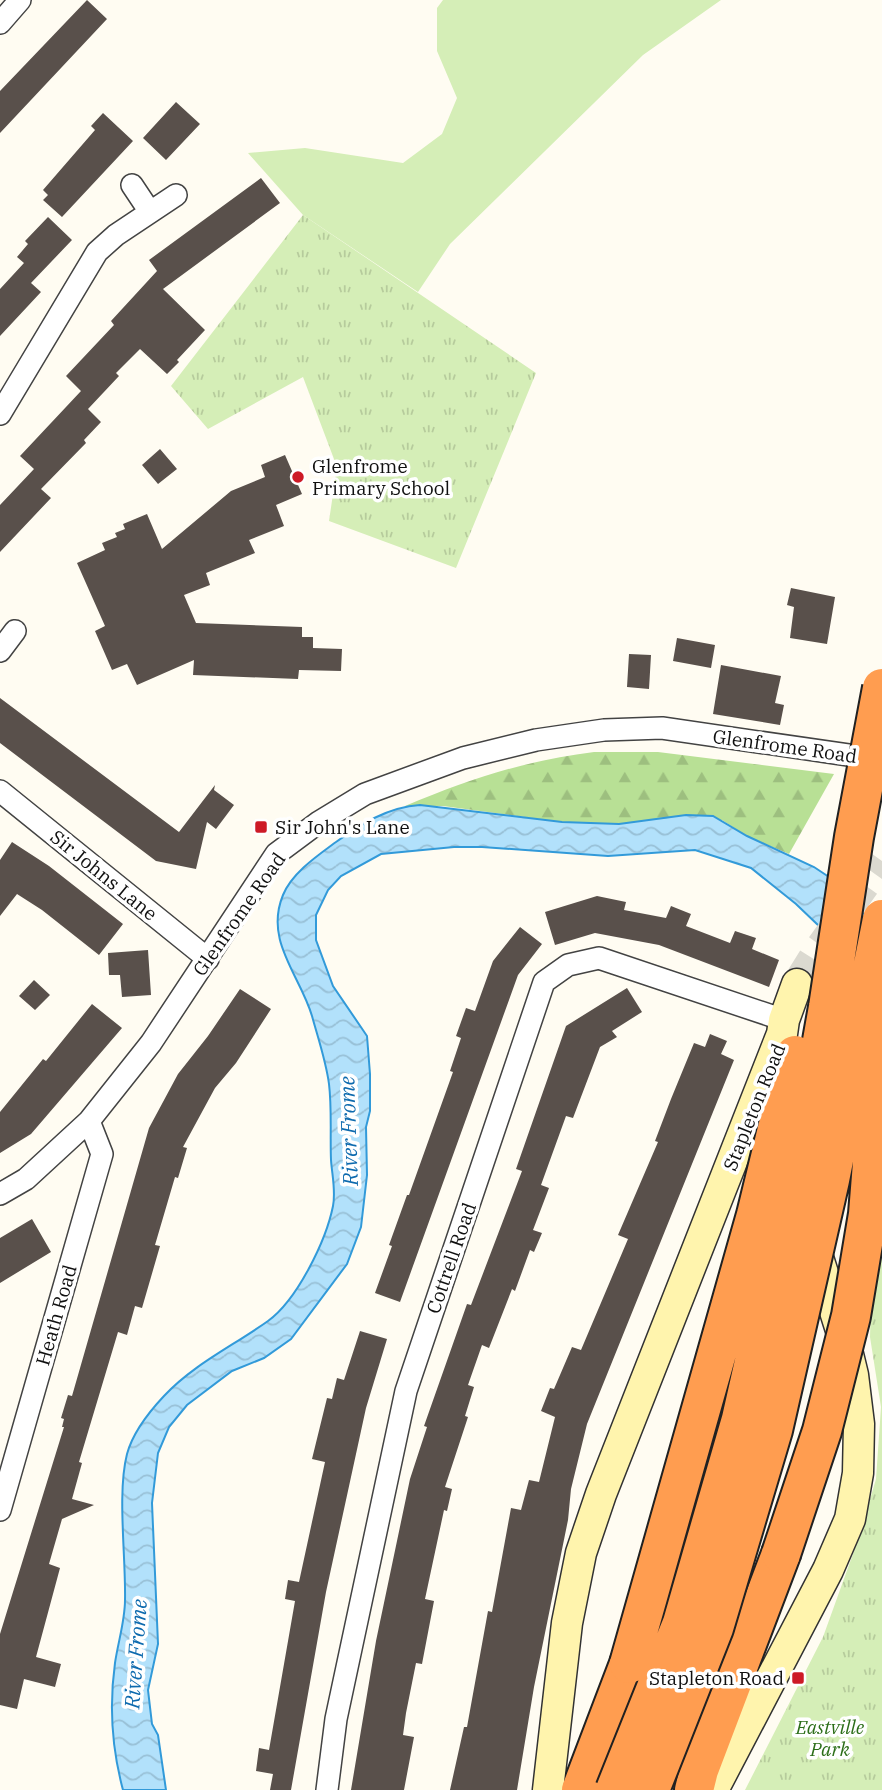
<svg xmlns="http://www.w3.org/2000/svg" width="882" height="1790" viewBox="0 0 882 1790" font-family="'IBM Plex Serif',serif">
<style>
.grass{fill:#d5eeb7}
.forest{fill:url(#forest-firs)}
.park{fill:url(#park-tufts)}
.water{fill:url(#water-waves);stroke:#329ad9;stroke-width:2}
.building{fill:#59504b}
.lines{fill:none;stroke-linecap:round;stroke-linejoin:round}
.secondary-tunnel{stroke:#dbd9d0;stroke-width:30;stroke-dasharray:30 15;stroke-linecap:butt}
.minor-casing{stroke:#434343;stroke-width:24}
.secondary-casing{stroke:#323232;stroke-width:33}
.motorway-casing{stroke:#212121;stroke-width:42}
.minor{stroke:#fff;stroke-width:21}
.secondary{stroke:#fff4ad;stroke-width:30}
.motorway{stroke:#ff9d50;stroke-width:38}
.motorway-bridge-casing{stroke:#212121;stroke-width:42;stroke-linecap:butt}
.motorway-bridge{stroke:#ff9d50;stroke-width:38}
.poi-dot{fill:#cd1a26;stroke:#fff;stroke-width:2.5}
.labels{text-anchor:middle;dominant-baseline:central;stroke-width:7;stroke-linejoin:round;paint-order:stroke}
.poi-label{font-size:19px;fill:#101010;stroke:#fff;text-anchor:start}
.street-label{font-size:19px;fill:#101010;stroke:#fff}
.park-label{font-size:19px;font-style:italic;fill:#2c6e19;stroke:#fff}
.water-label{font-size:21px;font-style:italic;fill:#0d6aae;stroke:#fff}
</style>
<defs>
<pattern id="forest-firs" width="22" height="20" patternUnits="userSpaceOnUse" patternTransform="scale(1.75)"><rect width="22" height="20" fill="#b8e095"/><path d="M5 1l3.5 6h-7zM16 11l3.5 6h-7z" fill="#9dbf7f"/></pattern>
<pattern id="park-tufts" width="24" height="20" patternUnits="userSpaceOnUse" patternTransform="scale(1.75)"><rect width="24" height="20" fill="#d5eeb7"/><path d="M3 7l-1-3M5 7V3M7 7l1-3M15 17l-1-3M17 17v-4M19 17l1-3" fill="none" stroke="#b6cb9c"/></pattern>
<pattern id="water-waves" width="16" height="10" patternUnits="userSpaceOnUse" patternTransform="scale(1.75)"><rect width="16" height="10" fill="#b2e1fb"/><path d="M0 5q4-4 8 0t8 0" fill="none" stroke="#98c0d6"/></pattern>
</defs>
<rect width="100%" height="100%" fill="#fffcf2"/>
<path class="grass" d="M443,0H721L643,55L450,244L418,292L303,215L248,153L305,148L403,163L442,134L457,98L437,51V8Z"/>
<path class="forest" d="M594,752H658L834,774L789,854L747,836L722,820L619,824L562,822L443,806H405C470,779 523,761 594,752Z"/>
<path class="park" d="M303,215L536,373L456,568L329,521L337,467L303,377L208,429L171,386Z
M882,1139V1790H745L823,1637L858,1540L876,1479L881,1407L870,1337L871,1301L880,1264V1156Z"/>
<path class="water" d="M420,805L562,822L619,824L686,815L713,816L747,836L814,867L835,881L852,897L882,941L846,964L820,927L796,904L751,868L695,850L608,856L482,847H454L381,854L341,876L328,890L316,915V940L333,986L367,1036L370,1074V1111L366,1127L367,1175L361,1227L347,1264L291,1339L264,1358L232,1371L187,1405L169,1427L158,1453L152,1503L158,1644L148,1690L152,1724L158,1735L166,1790H123C112,1749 109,1706 115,1663C118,1642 125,1621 125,1600C126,1557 117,1493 127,1454C133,1432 148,1413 164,1396C194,1364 233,1346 268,1321C297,1300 326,1241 333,1206C336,1191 332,1175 331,1160C330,1135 332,1109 329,1084C326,1061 318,1038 312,1016C300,975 264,941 283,895C292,873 317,856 336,842C361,824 388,807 420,805Z"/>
<path class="building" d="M87,0L107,19L0,133V91Z
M176,102L200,124L166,160L143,138Z
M103,113L133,141L62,217L43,200L48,195L43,190L95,130L91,126Z
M261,178L280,203L163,289L205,330L177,360L179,362L167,374L140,349L116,373L119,376L88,409L101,422L84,440L86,443L41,489L51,498L0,552V505L34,469L20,456L81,391L66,376L114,325L111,321L157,271L149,260Z
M48,217L72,240L31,283L41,292L0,336V289L24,263L17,257L28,244L25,241Z
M160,449L177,469L158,484L142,465Z
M285,455L302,494L276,505L284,526L249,540L255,553L206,573L210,585L184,595L196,623L302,627V637H313V648L342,649L341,671L299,670L298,679L193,675L194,660L137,685L127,664L112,670L95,631L105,626L77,563L105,550L102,543L117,537L115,533L125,529L123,524L147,514L162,549L231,491L265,477L261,465Z
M791,588L835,597L827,644L790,638L794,607L787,605Z
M677,638L715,645L711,668L673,661Z
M629,654L651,655L649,689L627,687Z
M721,665L781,676L775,703L784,705L780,725L713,714Z
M0,698L179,832L215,785L214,790L234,805L216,829L207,822L196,869L156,861L0,743Z
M12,842L49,866L123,924L99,955L42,910L17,894L0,916V860Z
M597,896L626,902L624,910L666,918L671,906L691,914L686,926L730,943L735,931L756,938L752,949L779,960L769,987L659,945L595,933L555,945L545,912Z
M520,927L542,944L518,975L400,1302L375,1293L392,1246L389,1245L407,1195H409L453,1072L450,1071L461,1038L456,1036L466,1008L475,1011L493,961Z
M148,950L151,995L122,997L120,975H109L108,953Z
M34,980L50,995L35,1010L19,996Z
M627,988L642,1012L612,1031L617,1037L600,1047L573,1118L566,1116L541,1185L549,1188L533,1230L542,1233L534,1252L530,1250L515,1291L512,1289L489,1348L482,1345L468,1385L474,1387L465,1416L468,1417L445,1487L452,1489L447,1511L444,1510L425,1599L434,1601L422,1664L416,1663L406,1713L403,1735L414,1737L404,1790H351L376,1641L410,1479L427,1427L424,1426L467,1304L471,1305L522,1171L516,1169L566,1026Z
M240,989L271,1009L236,1063L215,1088L183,1147L187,1148L178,1178L175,1177L155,1245L160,1246L142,1308L135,1306L127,1335L118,1332L79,1462L82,1463L72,1499L94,1505L62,1519L49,1564L60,1568L36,1657L61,1664L55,1687L24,1679L17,1709L0,1705V1634L64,1427H62L64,1419L61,1418L68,1395L72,1396L149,1128L178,1074L208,1036Z
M92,1004L122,1028L31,1134L0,1153V1112L43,1059L46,1061Z
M710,1034L727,1041L721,1054L734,1060L587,1424L571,1489L568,1520L534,1687L517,1790H450L464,1727H467L488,1611L492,1612L511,1508L521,1510L529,1480L539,1482L555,1417L541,1411L550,1388L554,1389L572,1347L581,1350L628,1239L618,1235L658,1142L655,1141L671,1099L694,1043L705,1047Z
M32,1219L51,1252L0,1283V1238Z
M360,1331L387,1339L366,1408L326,1592L291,1790H270L273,1774L256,1771L259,1748L269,1750L295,1601L285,1599L288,1580L299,1582L325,1462L312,1459L327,1398L332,1399L337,1378L344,1380Z"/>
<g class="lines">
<path class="secondary-tunnel" d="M797,984L817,952L882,861"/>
<g class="minor-casing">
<path id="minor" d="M0,23L20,0
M132,185L150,212
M0,414L97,252L116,235L176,195
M0,651L15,631
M0,791L208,959
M0,1194L26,1179L89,1121L151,1043L276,854L319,822L365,794L463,758L536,740L604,730L662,728L876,759
M0,1510L102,1154L89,1121
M327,1790L336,1719L406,1391L544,982L568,965L599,958L784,1020"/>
</g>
<g class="secondary-casing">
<path id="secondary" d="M548,1790L567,1623L581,1553L601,1494L782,1034L784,1020L797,984
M713,1790L828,1570L850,1519L858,1473L859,1424L853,1375L846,1346L814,1245"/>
</g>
<g class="motorway-casing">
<path id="motorway" d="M581,1790L629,1664
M694,1790L699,1770L781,1554"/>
</g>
<use href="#minor" class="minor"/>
<use href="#secondary" class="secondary"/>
<use href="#motorway" class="motorway"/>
<g class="motorway-bridge-casing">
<path id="motorway-bridge" d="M781,1554L822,1431L851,1316L868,1214L882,1035
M629,1664L756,1215L795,1055
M615,1790L682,1623L741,1419L805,1137L828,1007L854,837L882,688
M650,1790L714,1628L773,1430L830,1180L882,919"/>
</g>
<use href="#motorway-bridge" class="motorway-bridge"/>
</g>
<g class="poi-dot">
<circle cx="298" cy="477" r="7"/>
<rect x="254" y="820" width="14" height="14" rx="3.5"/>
<rect x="791" y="1671" width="14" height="14" rx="3.5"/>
</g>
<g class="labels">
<g class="poi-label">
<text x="312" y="466">Glenfrome<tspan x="312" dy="22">Primary School</tspan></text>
<text x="275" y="827">Sir John's Lane</text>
<text x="784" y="1678" text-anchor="end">Stapleton Road</text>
</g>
<g class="street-label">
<text transform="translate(785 746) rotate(8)">Glenfrome Road</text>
<text transform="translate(104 875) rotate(39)">Sir Johns Lane</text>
<text transform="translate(239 914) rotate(-55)">Glenfrome Road</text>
<text transform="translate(754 1107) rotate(-68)">Stapleton Road</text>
<text transform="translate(451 1258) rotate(-71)">Cottrell Road</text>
<text transform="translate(56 1315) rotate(-74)">Heath Road</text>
</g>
<g class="park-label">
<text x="830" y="1727">Eastville<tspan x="830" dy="22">Park</tspan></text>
</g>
<g class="water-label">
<text transform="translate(348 1131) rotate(-92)">River Frome</text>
<text transform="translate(135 1654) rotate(-86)">River Frome</text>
</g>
</g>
</svg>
